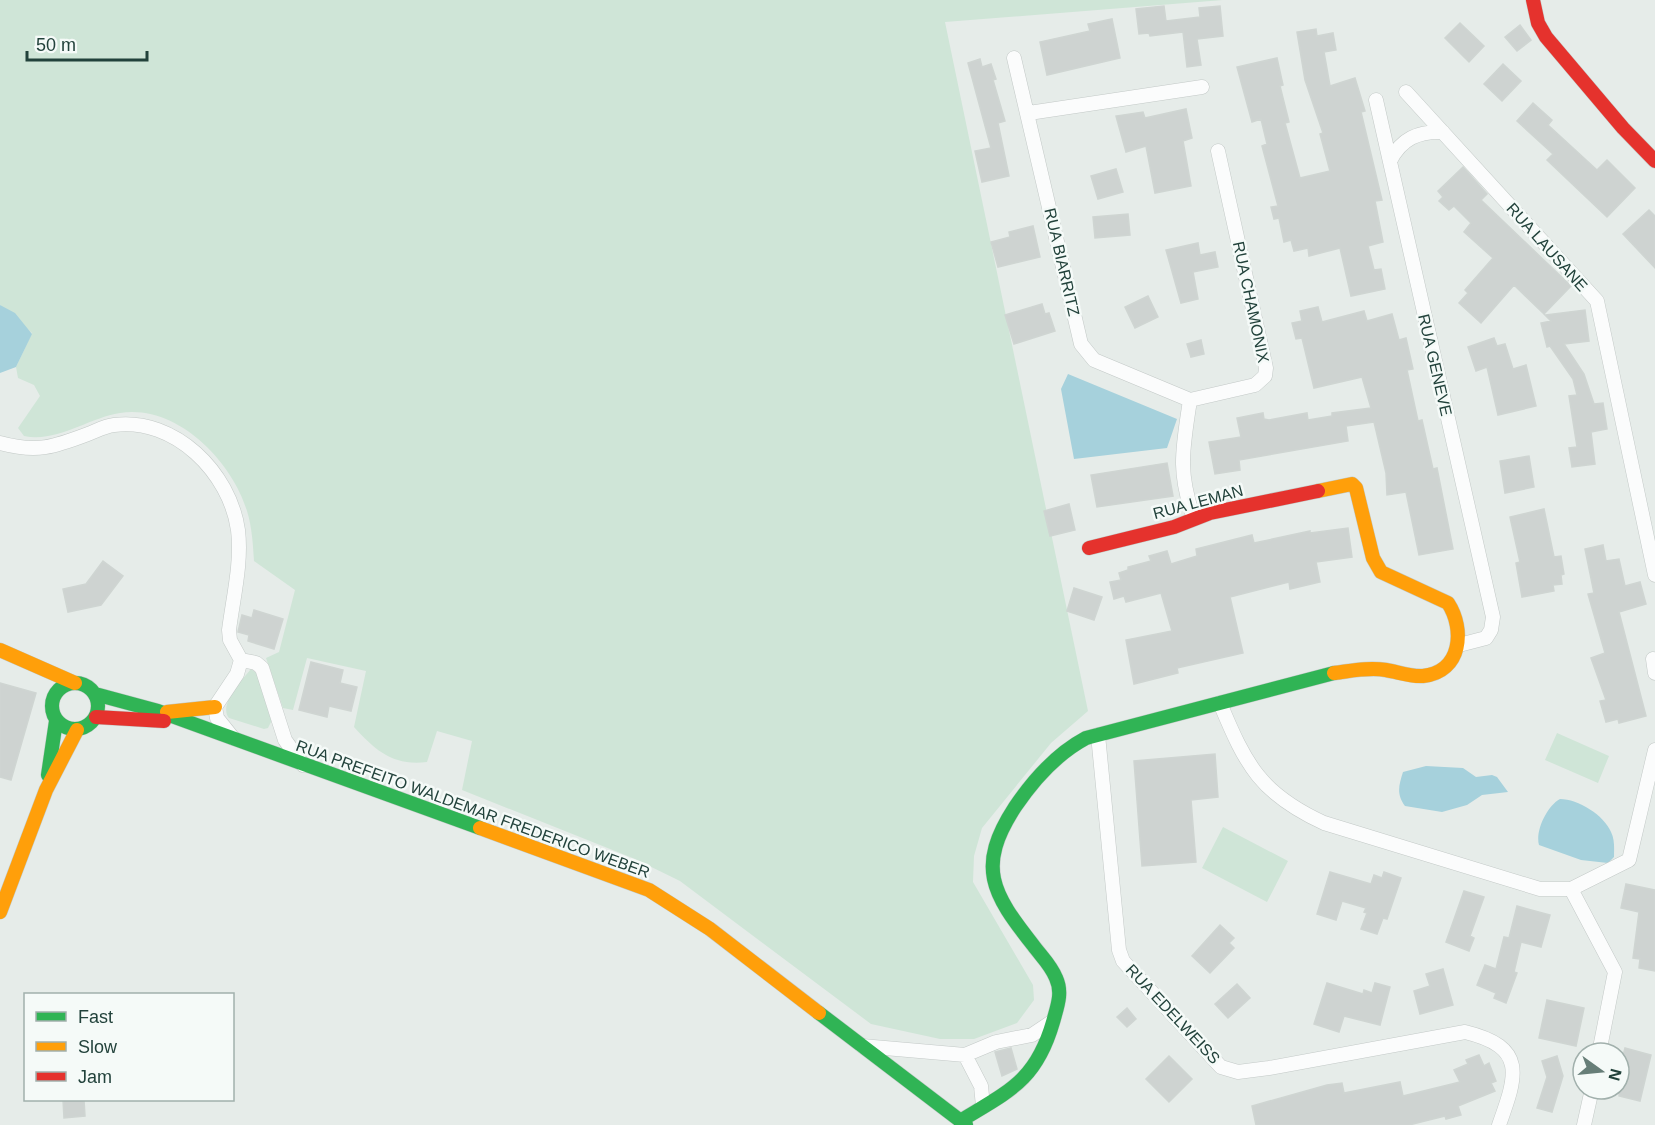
<svg xmlns="http://www.w3.org/2000/svg" width="1655" height="1125" viewBox="0 0 1655 1125" font-family="Arial,sans-serif">
<style>
.green{fill:#cfe5d7}
.water{fill:#a6d1dc}
.building{fill:#ced3d1;stroke:#cfd5d2;stroke-width:1.5}
.lines{fill:none;stroke-linecap:round;stroke-linejoin:round}
.street-casing{stroke:#c3c9c7;stroke-width:15}
.fast-casing{stroke:#c2cac7;stroke-width:15}
.slow-casing{stroke:#c2cac7;stroke-width:15}
.jam-casing{stroke:#c2cac7;stroke-width:15}
.street{stroke:#fbfcfc;stroke-width:14}
.fast{stroke:#30b455;stroke-width:14}
.slow{stroke:#ff9f0a;stroke-width:14}
.jam{stroke:#e5322d;stroke-width:14}
.labels{text-anchor:middle;dominant-baseline:central;stroke-width:5;stroke-linejoin:round;paint-order:stroke}
.street-label{font-size:16px;fill:#22423b;stroke:#f5faf8}
</style>
<rect width="100%" height="100%" fill="#e6ece9"/>
<path class="green" d="M0,0H1223L945,22L1088,711L1051,743L982,828L974,856L973,882L1033,985L1034,1000L1017,1023L974,1039H940L871,1024L680,881L635,859L462,790L472,741L437,731L427,762C393,766 376,751 354,727L366,671L307,658L293,710L283,708L266,658L279,652L295,590L254,561C253,545 252,527 247,511C232,461 177,404 120,413C88,418 57,443 24,436L18,428L40,396L34,385L18,378L16,367L32,333L0,305Z
M251,669L259,675L272,720L268,728L264,729L229,718C218,705 242,680 251,669Z
M1557,733L1609,756L1598,783L1545,760Z
M1223,827L1288,861L1267,902L1202,868Z"/>
<path class="water" d="M0,305L15,313L32,334L16,367L0,373Z
M1068,374L1177,419L1167,448L1074,459L1061,389Z
M1426,766L1463,768L1476,777L1492,775L1497,777L1508,792L1482,795L1467,805L1442,812L1405,806C1396,794 1399,785 1403,772Z
M1560,799C1578,799 1604,815 1611,832C1615,840 1614,849 1614,857L1608,863L1581,860L1539,845C1535,831 1547,806 1560,799Z"/>
<path class="building" d="M1164,6L1166,21L1200,17L1199,8L1220,6L1223,36L1197,39L1201,65L1187,67L1183,32L1150,36L1149,33L1139,34L1136,9Z
M1112,19L1120,58L1047,75L1040,42L1090,31L1088,24Z
M1460,23L1484,46L1469,62L1445,38Z
M1520,25L1531,40L1517,51L1505,37Z
M1316,29L1317,36L1333,33L1336,50L1324,52L1330,86L1355,78L1365,111L1361,112L1382,200L1375,201L1383,242L1368,246L1374,270L1381,269L1385,289L1351,296L1340,248L1309,256L1308,248L1294,251L1291,240L1284,242L1279,218L1274,219L1271,207L1278,206L1262,146L1267,144L1261,119L1252,122L1237,67L1277,58L1283,85L1280,86L1289,122L1285,123L1300,178L1330,171L1320,134L1323,133L1305,80L1297,32Z
M980,59L982,67L991,64L996,79L993,80L1005,121L998,123L1009,176L982,182L975,151L991,148L968,63Z
M1503,64L1521,81L1502,101L1484,84Z
M1533,103L1552,120L1548,125L1597,170L1607,160L1635,188L1607,217L1547,160L1553,154L1517,121Z
M1186,109L1192,138L1183,141L1191,186L1155,193L1146,146L1126,152L1116,116L1143,112L1145,118Z
M1463,167L1487,194L1481,200L1571,286L1544,314L1514,285L1481,323L1459,303L1468,293L1465,290L1493,258L1464,232L1471,223L1454,206L1449,210L1439,201L1443,197L1438,191Z
M1116,169L1123,192L1098,199L1091,176Z
M1649,210L1655,216V268L1623,234Z
M1128,214L1130,235L1095,238L1093,217Z
M1033,226L1040,257L998,267L991,242L1010,237L1009,232Z
M1198,243L1200,255L1215,252L1218,267L1193,272L1198,299L1181,303L1166,250Z
M1148,296L1158,317L1135,328L1125,307Z
M1042,304L1045,314L1049,313L1055,331L1014,344L1005,315Z
M1318,307L1322,322L1364,311L1367,321L1392,314L1399,340L1406,338L1413,369L1407,370L1418,421L1422,420L1433,469L1437,468L1453,549L1419,555L1406,492L1387,495L1386,473L1374,422L1346,426L1348,441L1239,460L1240,470L1215,474L1209,442L1241,437L1237,418L1263,413L1264,419L1269,420L1307,413L1308,420L1332,416V413L1371,408L1362,377L1314,388L1302,338L1296,339L1292,323L1302,321L1300,311Z
M1585,310L1589,341L1564,344L1584,374L1594,404L1603,403L1607,429L1591,432L1595,464L1572,467L1569,448L1577,447L1569,396L1577,395L1573,379L1550,346L1547,347L1541,323L1551,321L1545,315Z
M1494,338L1497,346L1505,344L1513,369L1526,365L1536,406L1498,415L1487,367L1476,371L1468,347Z
M1201,340L1204,354L1191,357L1187,344Z
M1529,456L1534,487L1505,493L1500,461Z
M1167,463L1173,496L1097,507L1091,475Z
M1069,504L1075,530L1050,536L1044,511Z
M1544,509L1554,557L1561,556L1564,574L1561,575L1562,584L1553,585L1554,591L1522,597L1516,563L1520,562L1510,517Z
M1348,528L1352,557L1316,562L1320,582L1290,589L1289,582L1230,597L1243,653L1177,668L1178,673L1134,684L1126,640L1172,631L1161,593L1126,602L1124,596L1114,599L1110,582L1121,580L1119,573L1128,570V567L1151,561L1149,556L1167,551L1171,564L1197,556L1196,549L1252,535L1254,543L1310,531V533Z
M1603,545L1606,561L1619,559L1625,586L1640,582L1646,604L1619,612L1646,716L1619,723L1618,719L1606,722L1600,701L1606,700L1591,658L1605,653L1588,594L1594,593L1585,549Z
M103,561L123,576L101,605L68,612L63,589L86,584Z
M1074,588L1102,597L1094,620L1067,611Z
M254,610L283,619L274,649L248,641L249,635L238,632L242,615L252,618Z
M311,662L343,670L340,683L357,687L351,711L329,706L327,717L299,710Z
M0,683L36,693L11,780L0,777Z
M1215,754L1218,797L1191,800L1196,862L1142,866L1134,761Z
M1330,872L1371,884L1374,875L1382,878L1384,872L1401,878L1387,919L1383,918L1377,934L1361,929L1367,913L1364,912L1366,908L1342,901L1336,920L1317,914Z
M1626,884L1655,890V971L1639,968L1640,959L1633,958L1639,912L1621,908Z
M1464,891L1484,897L1470,936L1474,938L1469,951L1446,942Z
M1517,906L1550,915L1541,947L1521,942L1514,972L1517,973L1506,1003L1494,998L1496,993L1477,985L1485,965L1496,969L1504,937L1509,938Z
M1220,925L1234,938L1229,943L1234,948L1210,973L1192,956Z
M1443,969L1453,1005L1420,1014L1414,991L1430,986L1426,974Z
M1327,983L1363,994L1364,990L1372,993L1375,983L1390,987L1380,1025L1344,1016L1339,1032L1314,1024Z
M1237,984L1250,998L1228,1018L1215,1004Z
M1547,1000L1584,1008L1576,1046L1539,1038Z
M1127,1008L1136,1019L1127,1027L1117,1017Z
M1011,1048L1017,1069L1002,1076L995,1052Z
M1625,1048L1651,1055L1640,1101L1619,1096V1071Z
M1479,1055L1484,1066L1489,1063L1496,1081L1491,1083L1495,1091L1458,1106L1461,1115L1446,1119L1445,1116L1409,1125H1256L1252,1106L1327,1085L1342,1083L1344,1093L1400,1082L1403,1096L1460,1082L1454,1070L1468,1064L1466,1060Z
M1169,1056L1192,1079L1169,1102L1146,1079Z
M1557,1056L1563,1076L1552,1112L1537,1108L1547,1077L1542,1061Z
M63,1100H84L85,1116L64,1118Z"/>
<g class="lines">
<g class="street-casing">
<path id="street" d="M1014,58L1081,344L1094,360L1190,400
M1406,92L1597,301L1655,575
M1376,100L1493,617L1491,630L1486,638L1459,645
M1029,113L1202,87
M1390,161C1401,139 1418,131 1443,132
M1190,400L1255,385L1265,376L1266,368L1218,151
M1190,400C1183,448 1177,471 1194,518
M0,443C37,453 54,447 88,434C96,431 105,426 114,425C175,417 230,473 238,530C242,563 233,598 229,630L230,640L241,660
M1653,659L1655,673
M1220,703C1246,766 1261,794 1324,823L1540,889H1571L1629,860L1655,750
M1098,735L1119,950L1123,961L1221,1067L1238,1072L1269,1068L1465,1032C1527,1047 1517,1075 1499,1125
M233,738L217,718L215,707L237,674L241,660L256,663L262,668L285,740L303,765
M1571,889L1615,972L1599,1053
M862,1046L965,1055L996,1042L1032,1035L1053,1021
M965,1055L981,1086L983,1106
M1584,1125L1592,1089"/>
</g>
<g class="fast-casing">
<path id="fast" d="M52 706a23 23 0 1 1 46 0a23 23 0 1 1-46 0Z
M95,694L158,711L480,828
M48,775L56,721
M819,1013L966,1125
M960,1121C1009,1091 1036,1081 1053,1022C1057,1007 1063,993 1056,978C1051,965 1041,956 1033,945C992,893 976,867 1015,807C1034,779 1056,754 1086,738L1334,673"/>
</g>
<g class="slow-casing">
<path id="slow" d="M1318,491L1352,484L1356,488L1373,558L1381,572L1448,603C1465,629 1462,672 1423,676C1411,677 1398,672 1386,670C1368,667 1351,671 1334,673
M0,650L75,683
M167,712L215,707
M480,828L649,890L710,929L819,1013
M0,912L46,790L77,730"/>
</g>
<g class="jam-casing">
<path id="jam" d="M1533,0L1538,23L1546,37L1623,128L1655,161
M1089,548L1174,527L1210,513L1318,491
M96,717L164,721"/>
</g>
<use href="#street" class="street"/>
<use href="#fast" class="fast"/>
<use href="#slow" class="slow"/>
<use href="#jam" class="jam"/>
</g>
<g class="labels">
<g class="street-label">
<text transform="translate(1547 247) rotate(48)">RUA LAUSANE</text>
<text transform="translate(1062 262) rotate(77)">RUA BIARRITZ</text>
<text transform="translate(1251 302) rotate(78)">RUA CHAMONIX</text>
<text transform="translate(1435 365) rotate(77)">RUA GENEVE</text>
<text transform="translate(1198 502) rotate(-15)">RUA LEMAN</text>
<text transform="translate(473 809) rotate(20)">RUA PREFEITO WALDEMAR FREDERICO WEBER</text>
<text transform="translate(1173 1014) rotate(47)">RUA EDELWEISS</text>
</g>
</g>
<rect x="24" y="993" width="210" height="108" fill="#f5faf8" stroke="#a1b0ac" stroke-width="1.5"/>
<rect x="36" y="1012" width="30" height="9" fill="#30b455" stroke="#a1b0ac" stroke-width="1.5"/>
<text x="78" y="1023" font-size="18" fill="#22423b">Fast</text>
<rect x="36" y="1042" width="30" height="9" fill="#ff9f0a" stroke="#a1b0ac" stroke-width="1.5"/>
<text x="78" y="1053" font-size="18" fill="#22423b">Slow</text>
<rect x="36" y="1072" width="30" height="9" fill="#e5322d" stroke="#a1b0ac" stroke-width="1.5"/>
<text x="78" y="1083" font-size="18" fill="#22423b">Jam</text>
<g transform="translate(1601 1071) rotate(105)"><circle r="28" fill="#f5faf8" stroke="#a1b0ac" stroke-width="1.5"/>
<path d="M0-4.5L10 22L0 15L-10 22Z" fill="#677e78"/>
<text y="-9" font-size="16" font-weight="bold" text-anchor="middle" fill="#22423b">N</text>
</g>
<path d="M27 51v9h120v-9" fill="none" stroke="#22423b" stroke-width="3"/>
<text x="36" y="51" font-size="18" fill="#22423b" stroke="#f5faf8" stroke-width="4.5" paint-order="stroke">50 m</text>
</svg>
